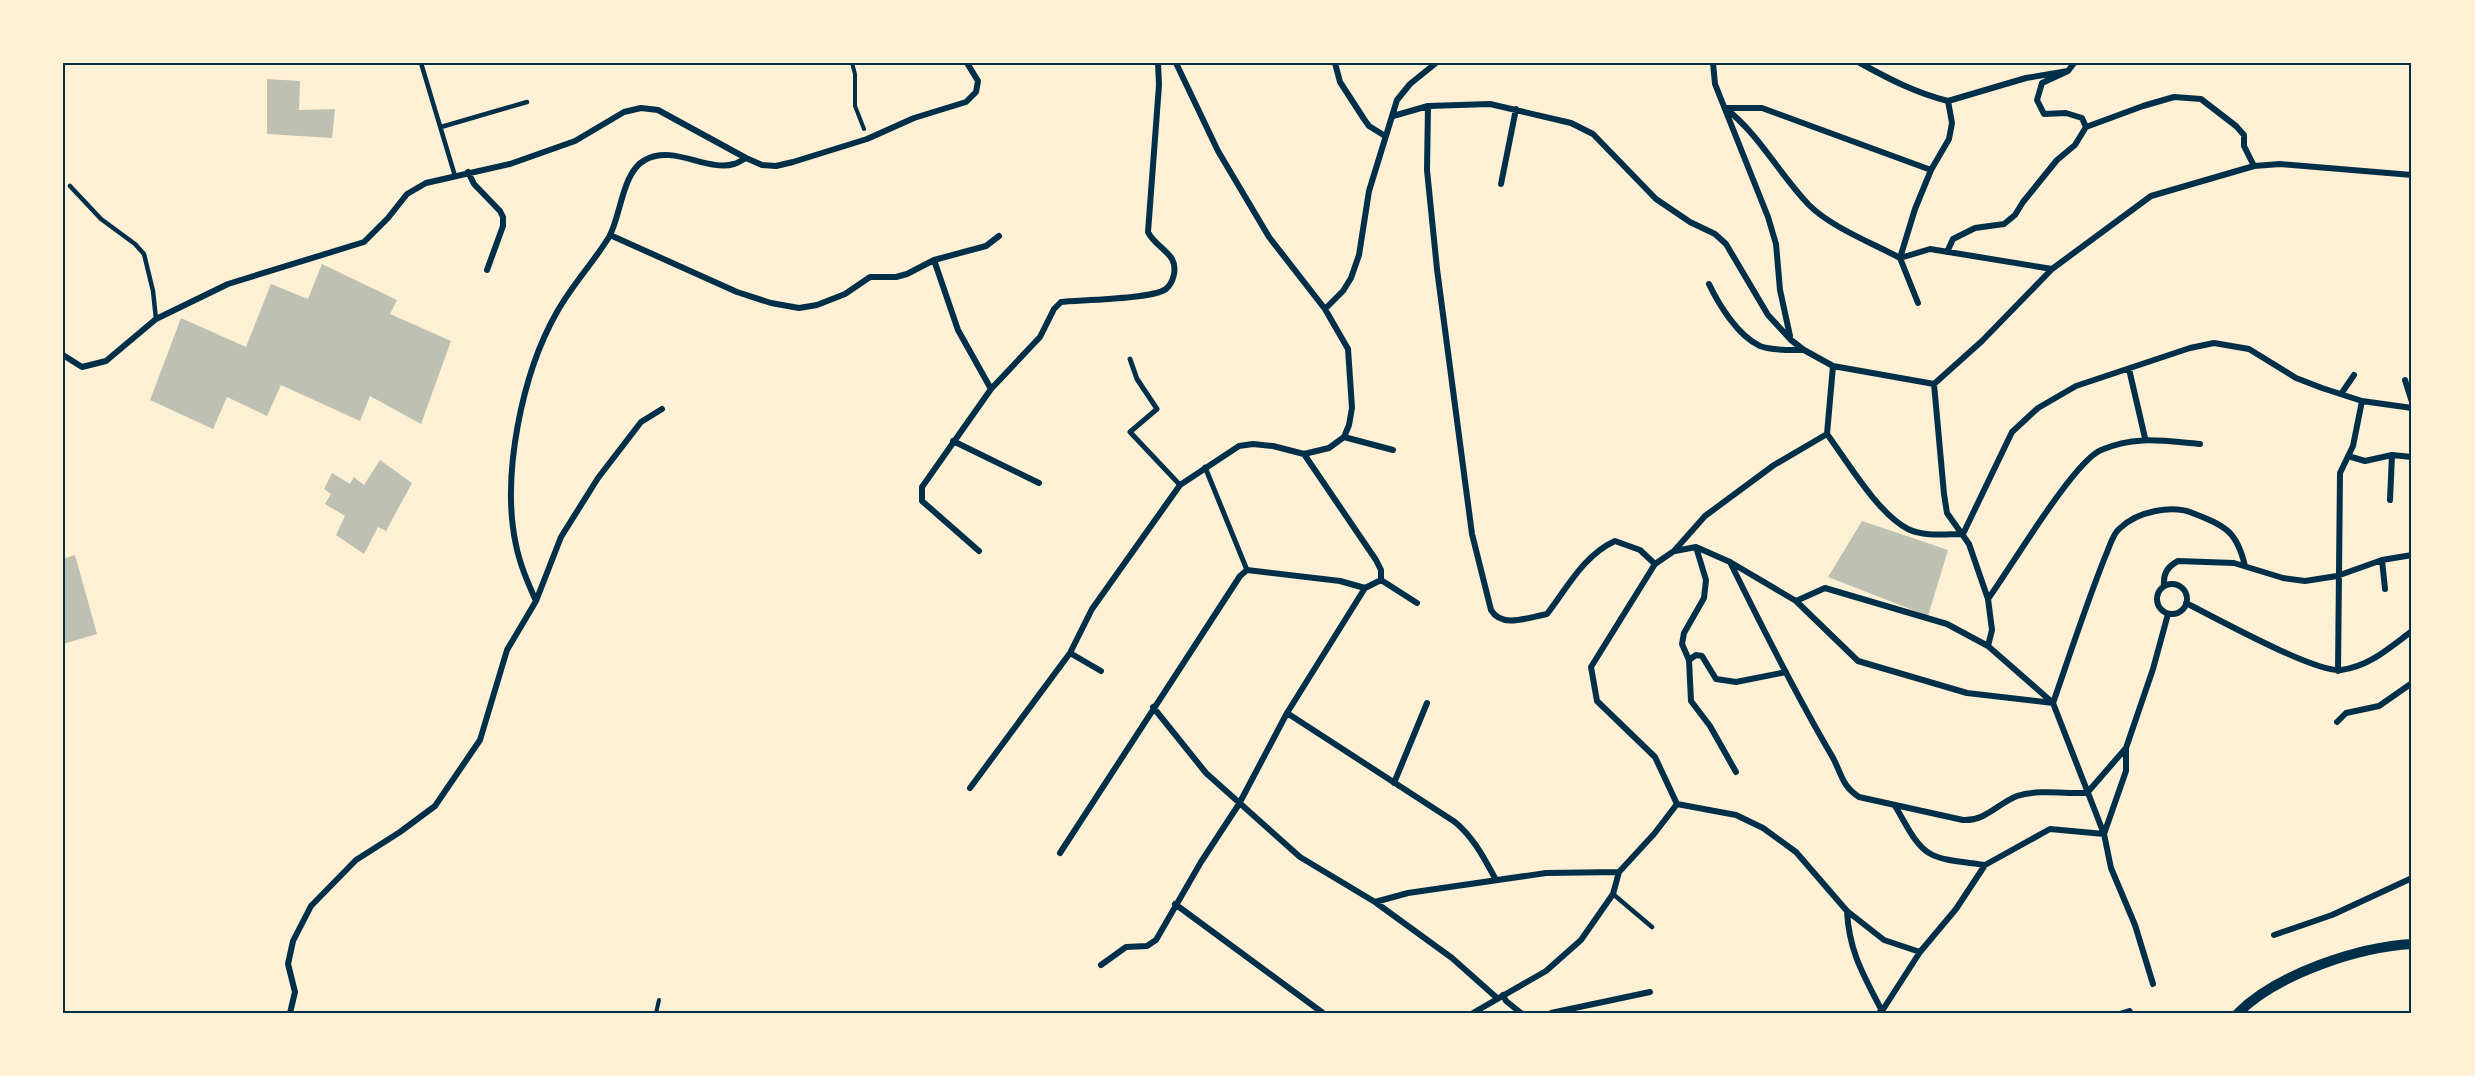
<svg xmlns="http://www.w3.org/2000/svg" width="2475" height="1076" viewBox="0 0 2475 1076" font-family="Quicksand,sans-serif">
<style>
.building{fill:#bec0b2}
.lines{fill:none;stroke-linecap:round;stroke-linejoin:round}
.path{stroke:#003049;stroke-width:4}
.service{stroke:#003049;stroke-width:4.5}
.pedestrian{stroke:#003049;stroke-width:5}
.minor{stroke:#003049;stroke-width:6}
.tertiary{stroke:#003049;stroke-width:10}
.neatline{fill:none;stroke:#003049;stroke-width:2}
</style>
<rect width="100%" height="100%" fill="#fdf0d5"/>
<path class="building" d="M267,79L300,81L299,110L335,109L332,138L267,134Z
M322,264L397,300L390,314L451,341L421,424L370,396L360,421L281,385L267,416L227,397L213,429L150,400L181,318L246,347L271,284L308,299Z
M380,460L412,483L386,531L378,527L364,554L336,535L345,516L325,504L331,494L324,489L332,473L350,484L354,477L364,485Z
M1862,521L1948,550L1928,616L1828,577Z
M75,555L97,634L63,644V559Z"/>
<g class="lines">
<path class="path" d="M852,63L855,74V106L864,129
M656,1013L659,1000
M2120,1013L2130,1010L2132,1013"/>
<path class="service" d="M421,63L455,176
M441,127L527,102
M70,186L101,219L135,244L144,254L153,291L156,319
M1613,894L1652,927"/>
<path class="pedestrian" d="M1130,359L1137,379L1157,409L1130,432L1180,485
M1205,467L1247,570"/>
<path class="minor" d="M1335,63L1340,82L1364,119L1369,126L1385,136
M1713,63L1715,84L1768,217L1776,244L1780,290L1790,336
M1860,63C1889,79 1916,93 1948,101
M2074,63L2068,71L2042,83L2037,100L2044,114L2066,113L2082,118L2086,127
M1948,101L2026,78L2068,71
M1428,106L1427,170L1437,269L1472,534L1491,610C1502,629 1529,617 1547,614C1567,588 1584,555 1615,541L1640,550L1655,564
M1725,108C1759,134 1779,174 1809,205C1831,227 1872,243 1900,258L1930,249L2052,269
M1725,108H1762L1931,170
M1393,116L1428,106L1490,104L1571,123L1593,134L1656,199L1690,222L1715,234L1726,244L1768,315L1791,340L1804,350L1833,366L1934,384L1982,341L2052,269L2151,196L2254,166L2280,164L2412,175
M2086,127L2143,106L2174,97L2201,99L2236,126L2244,135V146L2254,166
M468,172L474,184L500,211L503,217V226L487,270
M1501,184L1516,109
M610,235L737,292L771,303L799,308L817,305L845,294L870,277H896L907,274L934,260L986,246L999,236
M1947,252L1953,239L1975,228L2004,224L2015,215L2023,202L2057,160L2075,145L2086,127
M1900,258L1915,209L1931,170L1949,139L1952,123L1948,101
M1900,258L1918,303
M934,260L958,330L991,389
M1709,284C1719,305 1738,336 1760,346C1773,351 1790,350 1803,350
M1325,309L1343,291L1351,278L1359,255L1369,191L1397,100L1410,84L1436,63
M63,355L82,367L106,361L156,319L228,284L364,242L388,218L407,194L426,183L510,164L575,141L624,112L641,108L658,110L746,158L762,165L776,166L793,162L867,139L914,118L966,102L976,92L978,81L967,63
M2129,369L2145,438
M2405,380L2412,402
M1934,384L1944,494L1947,513L1969,544L1988,599
M2341,394L2354,375
M1827,434C1847,461 1878,514 1908,529C1924,537 1946,534 1963,534
M1344,437L1393,450
M953,441L1039,483
M1304,454L1376,560L1381,570V580
M2348,456L2365,461L2392,455L2412,457
M2390,500L2392,455
M1963,534L2012,432L2038,408L2076,386L2190,348L2214,343L2249,349L2296,378L2322,388L2362,401L2412,408
M979,551L922,501V487L991,389L1040,337L1054,309L1061,302C1080,300 1153,299 1166,289C1174,282 1177,268 1172,259C1166,249 1153,243 1148,232L1159,85L1158,63
M1675,551L1696,547L1730,562L1796,601L1858,661L1967,693L2053,703
M2382,560L2385,589
M1730,562C1762,627 1795,693 1832,756C1842,774 1841,785 1859,797L1963,820C1986,821 1997,804 2017,796C2038,789 2066,794 2087,793L2126,748
M1381,580L1417,603
M2157 599a15 15 0 1 1 30 0a15 15 0 1 1-30 0Z
M2164,586C2163,574 2167,567 2178,561L2234,563L2283,578L2305,581L2337,576L2382,560L2412,555
M536,601L561,537L598,478L641,422L662,409
M1796,601L1825,588L1947,624L1988,646L2053,703L2104,834L2111,868L2135,925L2153,984
M2186,603C2214,617 2315,673 2341,670C2370,666 2389,648 2412,631
M1988,646L1992,630L1988,599C2010,569 2073,462 2101,450C2136,435 2164,441 2200,444
M1070,653L1101,671
M1689,660L1682,644L1684,633L1704,598L1706,580L1696,547
M2338,671L2340,473L2353,446L2362,401
M2053,703C2070,654 2086,605 2105,557C2109,549 2112,535 2119,529C2137,511 2173,504 2195,514C2226,526 2237,532 2245,566
M1153,707L1206,773L1300,857L1375,902L1452,958L1497,998
M1287,713L1455,822C1474,838 1484,858 1496,880
M2337,722L2346,713L2379,706L2412,683
M1736,772L1710,726L1691,701L1689,660L1696,655L1702,656L1716,679L1736,682L1786,672
M1394,783L1427,703
M970,788L1070,653L1092,609L1180,485L1239,446L1253,444L1273,446L1304,454L1329,448L1344,437L1349,425L1352,408L1348,349L1325,309L1269,237L1218,151L1176,63
M1677,804L1655,757L1597,701L1591,667L1655,564L1674,551L1705,516L1774,465L1827,434L1833,366
M1677,804L1736,815L1763,828L1796,852L1847,911L1884,940L1920,952
M1895,806C1904,820 1914,844 1929,853C1944,862 1968,862 1985,865
M1060,853L1240,576L1247,570L1340,581L1365,588
M1375,902L1408,893L1546,873L1619,872
M1175,904L1323,1013
M1847,911C1849,952 1864,976 1882,1011
M2274,935L2332,915L2412,878
M1101,965L1126,947L1147,946L1156,940L1201,862L1239,804L1287,713L1365,588L1381,580
M1503,995L1506,1001L1521,1013
M290,1013L295,992L288,964L293,941L311,906L356,860L400,832L435,806L480,740L507,650L536,601C528,583 520,565 516,545C501,476 522,373 557,312C572,285 593,263 609,237C621,216 622,172 645,160C673,144 707,172 734,164C738,163 742,160 746,158
M1473,1013L1546,971L1581,940L1613,894L1619,872L1654,834L1677,804
M1551,1013L1650,992
M1879,1013L1882,1011L1920,952L1956,909L1985,865L2050,829L2104,834L2126,771V748L2153,669L2168,614"/>
<path class="tertiary" d="M2238,1013C2277,974 2358,947 2412,944"/>
</g>
<rect width="2475" height="1076" fill="none" stroke="#fdf0d5" stroke-width="129"/>
<rect x="64" y="64" width="2346" height="948" class="neatline"/>
</svg>
